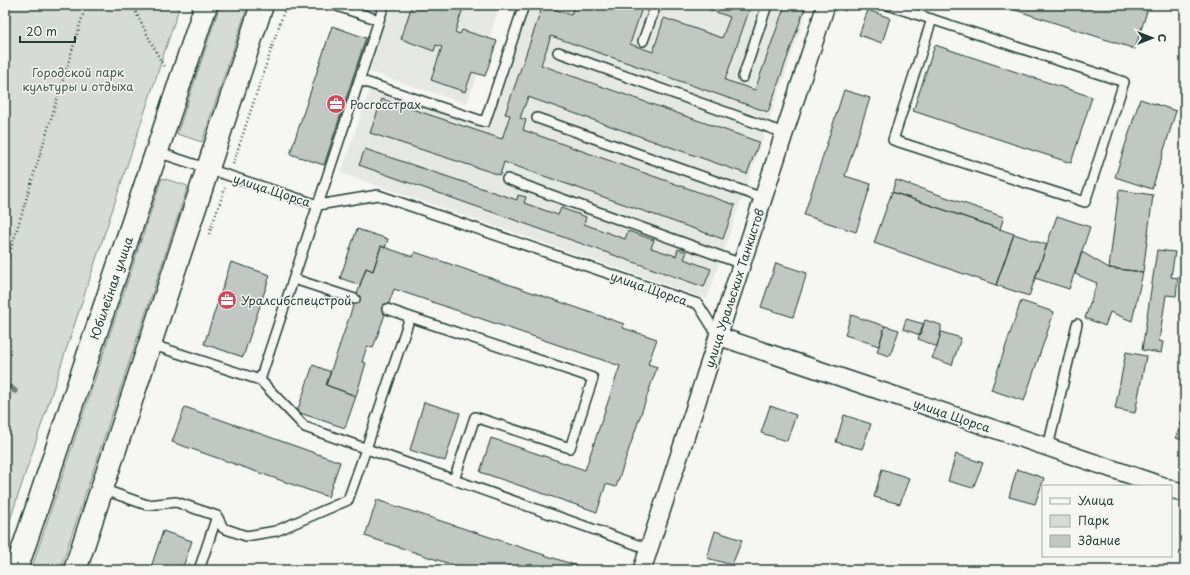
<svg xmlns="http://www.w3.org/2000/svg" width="1190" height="575" viewBox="0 0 1190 575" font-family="'Playpen Sans',sans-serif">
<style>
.built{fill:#e6e8e4}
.green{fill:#d6dbd6;stroke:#7a8c85}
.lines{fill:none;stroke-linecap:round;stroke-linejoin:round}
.stream{stroke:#72847d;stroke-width:5.5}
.building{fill:#c1c8c3;stroke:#1f3d34}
.service-casing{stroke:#1f3d34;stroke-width:12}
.minor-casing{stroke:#1f3d34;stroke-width:20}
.primary-casing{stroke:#1f3d34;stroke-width:25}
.path{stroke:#1f3d34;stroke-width:2.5;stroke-dasharray:1 3;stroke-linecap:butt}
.service{stroke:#f6f6f2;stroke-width:9}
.minor{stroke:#f6f6f2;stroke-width:17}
.primary{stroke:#f6f6f2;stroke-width:22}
.labels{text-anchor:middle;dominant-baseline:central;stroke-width:3;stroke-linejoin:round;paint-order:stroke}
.park-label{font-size:12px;fill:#445d54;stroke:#f6f6f2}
.poi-label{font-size:12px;fill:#1f3d34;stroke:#f6f6f2;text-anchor:start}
.street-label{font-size:12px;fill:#1f3d34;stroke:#f6f6f2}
</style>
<rect width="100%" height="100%" fill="#f6f6f2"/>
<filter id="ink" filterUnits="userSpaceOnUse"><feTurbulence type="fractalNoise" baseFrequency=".025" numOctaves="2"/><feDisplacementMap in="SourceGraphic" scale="8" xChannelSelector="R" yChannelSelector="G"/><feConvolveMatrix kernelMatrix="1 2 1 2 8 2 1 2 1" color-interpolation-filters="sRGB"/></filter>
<g filter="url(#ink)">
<path class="built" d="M388,5H500L467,104L370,72Z
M522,5H809L707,299L341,173L373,80L482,118Z"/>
<path class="green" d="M5,5H180L5,535Z
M220,5H248L202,142L177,134Z
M162,178L188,186L60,570H31Z"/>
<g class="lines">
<path class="stream" d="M5,383L15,391"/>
</g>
<path class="building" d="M412,5L422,9L424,5H464L455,32L460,34L462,30L497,41L485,76L472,72L465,92L431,80L442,47L436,45L434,51L401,39Z
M543,5L571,15L574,5H643L630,44L653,52L664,18L722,38L730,17L696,5H751L725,80L755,90L785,5H806L768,112L551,36L541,65L759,142L747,174L528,97L520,118L526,120L523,130L735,205L723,239L504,162L500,175L370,133L382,99L502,139L510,115L505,114Z
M1000,5H1149L1135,49Z
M868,10L890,18L882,43L859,35Z
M332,26L366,38L324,165L290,154Z
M935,45L1092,97L1071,163L913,111Z
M844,90L870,98L845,176L871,184L856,232L804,215Z
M1140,99L1176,111L1152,189L1115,177Z
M365,149L517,200L518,195L526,197L524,203L558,215L561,208L586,217L584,224L625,239L628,231L654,240L651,248L676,256L678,249L687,252L684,259L711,269L704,287L359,165Z
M896,180L1004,217L1000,229L892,192Z
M1119,190L1153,195L1143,272L1109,268Z
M892,192L1014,234L996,285L874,243Z
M1057,216L1090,227L1069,289L1035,278Z
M357,229L388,239L385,248L381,246L373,271L366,268L360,285L340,278Z
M1014,234L1047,245L1029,296L996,285Z
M381,246L413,257L415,252L624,324L623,328L657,339L648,364L657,367L616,487L606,484L597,512L480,472L491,438L585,470L620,366L394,289L373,348L367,346L362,362L366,363L356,396L326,385L366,268L373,271Z
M1157,250L1175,252L1171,277L1178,278L1176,296L1166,295L1159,341L1163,342L1161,353L1142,350Z
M1082,252L1109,268L1143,272L1132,321L1110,312L1105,326L1085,318L1097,283L1075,274Z
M231,262L270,275L243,357L204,344Z
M776,263L807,273L793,317L761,307Z
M1021,301L1054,312L1024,401L991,390Z
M851,315L885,326L879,346L845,335Z
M906,319L924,324L920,335L903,329Z
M925,320L941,325V332L937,347L918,339Z
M885,326L899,330L890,356L877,352Z
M941,332L961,338L952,365L932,358L937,347Z
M1126,352L1146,356L1135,413L1115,409Z
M313,365L331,372L326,385L356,396L345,428L297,412Z
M424,402L460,413L445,461L410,450Z
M770,406L796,415L787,441L761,433Z
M185,407L340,462L328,497L172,442Z
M1185,411V441L1176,438Z
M844,415L871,424L862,449L836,442Z
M956,454L983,463L973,488L948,481Z
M882,469L909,478L900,504L874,497Z
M1017,469L1044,478L1035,504L1009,497Z
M377,500L590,570H468L365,536Z
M163,531L192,541L182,570H150Z
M715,531L742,540L732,565L707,558Z"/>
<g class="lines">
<g class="service-casing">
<path id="service" d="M334,5L379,20
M888,5L1124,82L1085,202L893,140L932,19
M643,41L656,5
M558,52L784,133
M743,77L767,5
M359,80L485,122L524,5
M537,118L763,198
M157,152L318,205L378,195L698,304L718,336
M507,179L742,264
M294,279L355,299
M387,309L410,317
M150,344L260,380L305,427L649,549
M260,380L384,5
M1048,447L1077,324
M102,489L147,505L176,502L217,516L223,528L246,536L276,531L348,500L366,449L410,317L593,378L570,448L475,417L454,480
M199,570L217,516"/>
</g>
<g class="minor-casing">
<path id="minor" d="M718,336L1163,486
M1171,489L1185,493
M642,570L826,5"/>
</g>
<g class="primary-casing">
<path id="primary" d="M16,570L206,5
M75,570L262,5"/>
</g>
<path class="path" d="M132,5L164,67
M844,11L846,5
M233,164L286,5
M209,234L225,188
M5,268L86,5"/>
<use href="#service" class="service"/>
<use href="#minor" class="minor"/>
<use href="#primary" class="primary"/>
</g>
</g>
<defs>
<g id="office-disc" transform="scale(1)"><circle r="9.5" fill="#d1495b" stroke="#f6f6f2"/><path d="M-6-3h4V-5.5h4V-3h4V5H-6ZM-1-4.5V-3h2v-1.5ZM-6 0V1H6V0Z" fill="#fff"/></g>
</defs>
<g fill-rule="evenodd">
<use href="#office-disc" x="336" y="104"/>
<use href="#office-disc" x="227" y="300"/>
</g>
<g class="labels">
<g class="park-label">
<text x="78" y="72">Городской парк<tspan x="78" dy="14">культуры и отдыха</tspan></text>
</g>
<g class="poi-label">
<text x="350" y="104">Росгосстрах</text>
<text x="241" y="300">Уралсибспецстрой</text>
</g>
<g class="street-label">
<text transform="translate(272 190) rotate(18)">улица Щорса</text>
<text transform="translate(111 288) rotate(-71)">Юбилейная улица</text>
<text transform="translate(649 288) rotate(19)">улица Щорса</text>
<text transform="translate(734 288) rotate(-72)">улица Уральских Танкистов</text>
<text transform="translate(952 415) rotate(19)">улица Щорса</text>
</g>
</g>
<rect width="1190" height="575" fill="none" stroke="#f6f6f2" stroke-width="20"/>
<rect x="10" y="10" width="1170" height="555" fill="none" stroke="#1f3d34" stroke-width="1.5" filter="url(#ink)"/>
<rect x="1042" y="485" width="130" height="72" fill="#f6f6f2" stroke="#a0aca6"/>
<rect x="1050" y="498" width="20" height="6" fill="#f6f6f2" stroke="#a0aca6"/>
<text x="1078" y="505" font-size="12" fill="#1f3d34">Улица</text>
<rect x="1050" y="515" width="20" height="12" fill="#d6dbd6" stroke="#a0aca6"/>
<text x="1078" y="525" font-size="12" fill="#1f3d34">Парк</text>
<rect x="1050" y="535" width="20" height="12" fill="#c1c8c3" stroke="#a0aca6"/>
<text x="1078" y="545" font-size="12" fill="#1f3d34">Здание</text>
<g transform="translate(1152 38) rotate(90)" stroke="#f6f6f2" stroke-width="3" paint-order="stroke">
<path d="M0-3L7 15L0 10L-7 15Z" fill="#1f3d34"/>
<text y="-6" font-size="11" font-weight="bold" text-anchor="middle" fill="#1f3d34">С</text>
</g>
<path d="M20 36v6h55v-6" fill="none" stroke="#1f3d34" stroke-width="2"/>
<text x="26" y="36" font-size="12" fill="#1f3d34" stroke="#f6f6f2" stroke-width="3" paint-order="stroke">20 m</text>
</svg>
